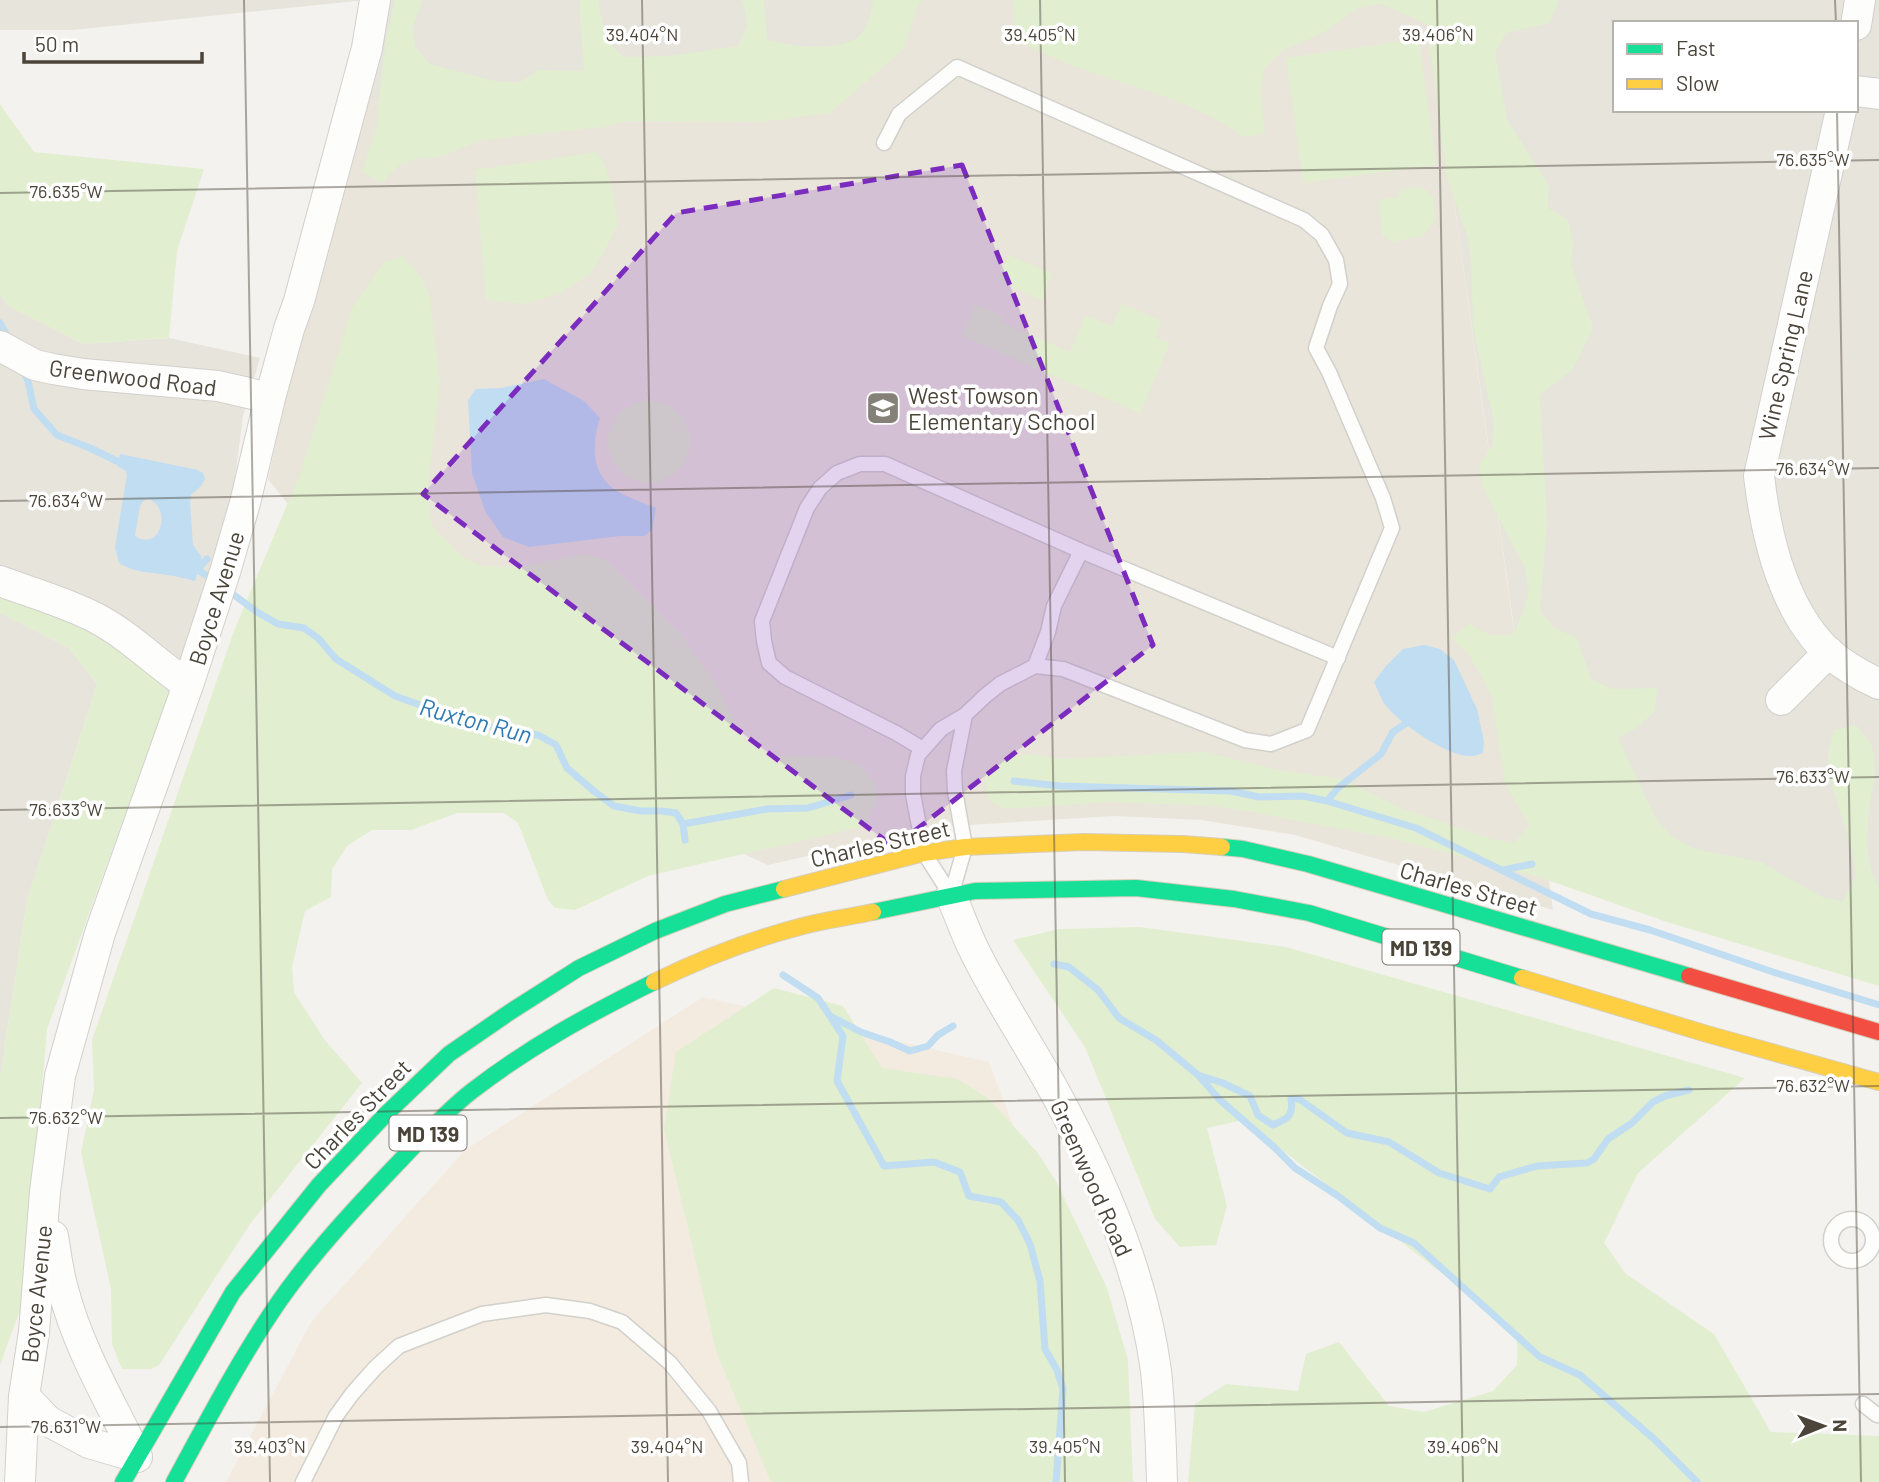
<svg xmlns="http://www.w3.org/2000/svg" width="1879" height="1482" viewBox="0 0 1879 1482" font-family="Barlow,sans-serif">
<style>
.residential{fill:#e7e4dc;fill-rule:evenodd}
.commercial{fill:#f3ebdf}
.education{fill:#eae5da}
.green{fill:#e1eecf}
.water{fill:#c0ddf1;fill-rule:evenodd}
.lines{fill:none;stroke-linecap:round;stroke-linejoin:round}
.stream{stroke:#c0ddf1;stroke-width:7}
.lane-casing{stroke:#d2d0cb;stroke-width:17}
.street-casing{stroke:#d2d0cb;stroke-width:32}
.fast-casing{stroke:#d6cebb;stroke-width:18}
.slow-casing{stroke:#d6cebb;stroke-width:18}
.jam-casing{stroke:#d6cebb;stroke-width:18}
.lane{stroke:#fdfdfc;stroke-width:14}
.street{stroke:#fdfdfc;stroke-width:30}
.fast{stroke:#16e098;stroke-width:16}
.slow{stroke:#ffcf43;stroke-width:16}
.jam{stroke:#f24e42;stroke-width:16}
.marked{fill:#7b2cbf;fill-opacity:0.2;stroke:#7b2cbf;stroke-width:5;stroke-dasharray:14 9;stroke-linejoin:round}
.ticks{fill:none;stroke:#4b4439;stroke-width:2;stroke-opacity:0.45}
.labels{text-anchor:middle;dominant-baseline:central;stroke-width:7;stroke-linejoin:round;paint-order:stroke}
.shield{fill:#fff;stroke:#817c74;stroke-width:2}
.shield-label{font-size:21px;font-weight:bold;fill:#4b4439}
.street-label{font-size:23px;fill:#4b4439;stroke:#fff}
.poi-label{font-size:23px;fill:#4b4439;stroke:#fff;text-anchor:start}
.water-label{font-size:24px;font-style:italic;fill:#2e7ab2;stroke:#fff}
.ticks-label{font-size:18px;text-anchor:middle;fill:#4b4439;stroke:#fff;stroke-width:7;stroke-linejoin:round;paint-order:stroke}
</style>
<rect width="100%" height="100%" fill="#f4f2ee"/>
<path class="residential" d="M0,0H366L73,30H0Z
M372,0H890L892,58L347,105Z
M1426,0H1879V955L1546,856ZM1615,23H1856V110H1615Z
M0,295L7,305L84,344L169,338L260,358L243,416L232,501L190,637L169,694L135,656L78,626L0,597Z
M0,613L69,648L97,684L27,901L0,1078Z"/>
<path class="commercial" d="M703,997L989,1062L1105,1369L1113,1482H226L311,1322L465,1150Z"/>
<path class="education" d="M890,0H1426L1553,910L1295,835L1201,820L1114,816L936,827L768,865L658,814L319,543L268,479L299,337L347,105L891,58Z"/>
<path class="green" d="M395,0H423L413,26L415,47L430,64L498,82H520L539,70L584,71L579,0H598L607,42L624,57L670,56L738,46L748,24L742,0H764L767,40C791,46 832,52 855,39C868,31 871,14 873,0H923L918,6L904,49L830,113L761,122L625,121L602,127L481,140L440,157L418,158L398,166L382,183L362,172L376,129L386,37Z
M1013,0H1558L1559,2L1549,23L1506,33L1495,53L1507,119L1549,186L1548,208L1568,220L1573,244L1571,265L1593,327L1574,368L1540,395L1547,521L1540,612L1555,628L1577,638L1591,679L1612,689L1657,688L1655,711L1638,727L1618,738L1657,821L1674,838L1695,849L1761,862L1822,897L1843,902L1856,876L1853,854L1829,775L1828,753L1834,730L1856,725C1861,732 1870,739 1872,747C1878,764 1874,780 1871,797C1867,827 1863,861 1879,888V986L1667,922L1542,878L1390,838L1218,806L1108,802L1005,809L988,800L984,772L1005,759L1027,754L1062,759L1204,752L1273,769L1342,779L1404,809L1491,839L1513,843L1530,826L1505,784L1491,694L1469,655L1452,638L1469,623L1489,635H1512L1522,615L1529,591L1525,568L1483,488L1479,465L1492,446L1494,423L1473,328L1471,260L1468,238L1446,174L1427,24L1381,4L1360,7L1324,32L1281,52L1264,69L1261,91L1265,133L1244,137C1192,99 1135,89 1076,67C1056,59 1037,50 1017,41Z
M1419,39L1436,165L1303,183L1286,58Z
M0,104L34,152L204,169L177,251L169,338L84,344L7,305L0,295Z
M597,152L605,164L613,192L618,225L601,257L590,274L562,292L525,304L486,300L475,170Z
M1422,187L1433,196L1436,219L1423,236L1392,242L1382,235L1379,199L1397,198L1402,189Z
M1008,255L1053,274L1042,300L998,280Z
M402,256L421,276L430,297L440,382L428,487L430,520L435,529L463,557L482,566L518,567L585,554L605,559L681,635L715,682L746,742L772,755L834,757L859,764L875,784L877,803L861,827L648,876L575,910L555,908L548,900L518,823L504,813H457L411,830H372L347,846L332,869L331,897L305,911L292,967L294,992L324,1039L362,1083L250,1224L159,1365L151,1369H122L112,1344L111,1289L81,1152L94,1090L92,1040L234,631L300,474L352,308L383,263Z
M975,304L1004,316L1002,322L1070,352L1086,315L1112,326L1122,304L1162,321L1155,337L1170,343L1140,413L961,336Z
M608 442a41 41 0 1 1 82 0a41 41 0 1 1-82 0Z
M0,597L78,626L135,656L169,694L47,1029L23,1302L0,1365V1078L27,901L97,684L69,648L0,613Z
M1140,927L1286,947L1745,1078L1638,1173L1604,1243L1626,1274L1714,1334L1771,1432L1879,1436V1482H1188L1195,1404L1226,1384L1298,1391L1306,1354L1339,1342L1389,1406L1424,1412L1493,1391L1517,1365V1331L1243,1120L1207,1128L1227,1206L1216,1245L1180,1247L1155,1219L1085,1047L1013,940L1059,929Z
M774,988L843,1006L882,1068L957,1079L988,1098L1037,1152L1057,1183L1107,1288L1128,1360L1133,1482H771L716,1351L692,1244L664,1129L676,1052Z"/>
<path class="water" d="M544,379L584,401L600,418C591,446 591,476 619,492C631,499 644,503 656,508L652,530L644,536H620L529,547L503,537L485,511L472,473L468,400L476,389L501,388Z
M120,454L198,470L203,473L205,479L201,486L191,495L190,503L193,545L202,557L195,581C186,579 177,576 167,575C150,572 135,573 119,563L115,547L127,475L126,471L117,466ZM149,499C172,508 161,553 135,536L140,506L143,501Z
M1424,645L1440,649L1454,660L1477,709L1484,742L1483,753C1479,754 1476,756 1472,756C1449,758 1401,724 1387,707C1381,700 1378,690 1374,682L1386,666L1403,649Z"/>
<g class="lines">
<path class="stream" d="M0,323L10,341
M23,371L28,381L34,409L57,435L90,448L125,465
M191,566L214,580
M198,569L207,559
M226,589L257,612L278,624L304,628L319,639L336,659L395,696L473,724L538,735L556,745L567,768L595,792L614,806L641,811H662L676,813L683,824L685,840
M1014,781L1060,786L1231,791L1259,797L1303,796L1327,801L1416,828L1591,914L1650,930L1773,972L1879,1005
M1327,801L1338,788L1381,754L1393,732L1405,724
M683,824L767,809L808,808L851,795
M1503,870L1532,864
M1054,964L1069,967L1098,990L1119,1018L1156,1040L1198,1075L1220,1100L1274,1147L1295,1168L1338,1196L1380,1228L1414,1243L1540,1357L1580,1375L1653,1438L1697,1482
M783,975L818,998L843,1036L837,1081L884,1166L934,1162L960,1172L969,1196L1001,1202L1018,1220L1030,1244L1040,1281L1045,1349L1057,1370L1063,1389L1056,1482
M832,1017L861,1032L890,1042L910,1051L928,1046L938,1035L953,1026
M1198,1075L1223,1083L1250,1096L1258,1115L1273,1125C1287,1119 1294,1116 1291,1099H1299L1347,1133L1389,1142L1439,1173L1490,1189L1499,1177L1537,1166L1587,1163L1594,1159L1608,1139L1632,1123L1653,1102L1665,1096L1689,1090"/>
<g class="lane-casing">
<path id="lane" d="M884,143L899,114L957,67L1304,220L1322,235L1336,260L1340,284L1330,306L1316,348L1329,372L1383,498L1392,528L1307,730L1271,744L1245,740L1063,669L1035,666L1000,684L985,696L965,715L941,729L918,755L913,776V794L924,853L951,895
M1035,666L1048,632L1054,606L1081,551
M923,749L896,733L785,677L769,663L764,641L762,621L807,508L820,488L837,473L860,464H885L1081,551L1338,658
M952,892L965,847L955,791L954,771L965,715
M1831 1240a21 21 0 1 1 42 0a21 21 0 1 1-42 0Z
M1863,1404L1877,1415H1879
M303,1482L336,1416L352,1394L375,1368L399,1346L482,1314L546,1305L590,1311L622,1322L670,1363L709,1411L739,1463L741,1482"/>
</g>
<g class="street-casing">
<path id="street" d="M1856,25L1860,0
M1856,91L1879,94
M1841,110L1759,476C1766,536 1783,610 1829,653C1843,665 1862,676 1879,684
M0,346L35,365L53,369L83,374L218,386L270,398
M0,581C32,593 65,602 96,618C130,636 157,664 188,685
M1781,700L1829,652
M951,896C959,913 965,932 974,950C1001,1005 1037,1056 1065,1111C1107,1191 1144,1280 1156,1371C1160,1407 1161,1445 1162,1482
M53,1236C56,1254 58,1272 63,1289C78,1348 111,1403 137,1457
M24,1396L48,1421L89,1443L137,1457
M20,1482L24,1396L34,1332L45,1192L60,1076L100,933L188,685L225,572L245,503L270,398L289,329L299,301L367,48L375,0"/>
</g>
<g class="fast-casing">
<path id="fast" d="M1222,847L1243,849L1308,864L1689,976
M873,912L975,891L1136,888L1234,899L1309,913L1522,978
M123,1482L233,1292L319,1185L386,1114L449,1054L510,1012L579,968L655,931L725,904L784,889
M174,1482C207,1421 239,1360 278,1303C312,1254 355,1208 396,1165C418,1142 446,1111 472,1091C529,1047 589,1014 654,982"/>
</g>
<g class="slow-casing">
<path id="slow" d="M784,889L924,853L965,847L1084,842L1183,844L1222,847
M1522,978L1707,1034L1879,1082
M654,982C701,959 752,939 803,926C826,920 850,917 873,912"/>
</g>
<g class="jam-casing">
<path id="jam" d="M1689,976L1879,1032"/>
</g>
<use href="#lane" class="lane"/>
<use href="#street" class="street"/>
<use href="#fast" class="fast"/>
<use href="#slow" class="slow"/>
<use href="#jam" class="jam"/>
</g>
<path class="marked" d="M962,165L1153,645L894,847L423,494L676,213Z"/>
<path class="ticks" d="M244,0L270,1482M642,0L668,1482M1040,0L1065,1482M1437,0L1463,1482M1835,0L1836,23M1837,110L1861,1482M0,193L1879,160M0,501L1879,468M0,810L1879,777M0,1118L1879,1086M0,1427L1879,1394"/>
<defs>
<g id="school-square" transform="scale(1.75)"><rect x="-9" y="-9" width="18" height="18" rx="4" fill="#868178" stroke="#fff"/><path d="M0-5L7-2L0 1L-7-2ZM-4 1L0 2.5L4 1V4Q0 6-4 4Z" fill="#fff"/></g>
</defs>
<g fill-rule="evenodd">
<use href="#school-square" x="883" y="408"/>
</g>
<g class="labels">
<g class="shield">
<rect x="1382.5" y="929.5" width="77" height="35" rx="5"/>
<rect x="389.5" y="1115.5" width="77" height="35" rx="5"/>
</g>
<g class="shield-label">
<text x="1421" y="947">MD 139</text>
<text x="428" y="1133">MD 139</text>
</g>
<g class="street-label">
<text transform="translate(1785 355) rotate(-77)">Wine Spring Lane</text>
<text transform="translate(133 377) rotate(7)">Greenwood Road</text>
<text transform="translate(216 598) rotate(-73)">Boyce Avenue</text>
<text transform="translate(880 843) rotate(-13)">Charles Street</text>
<text transform="translate(1469 888) rotate(16)">Charles Street</text>
<text transform="translate(357 1114) rotate(-46)">Charles Street</text>
<text transform="translate(1092 1178) rotate(66)">Greenwood Road</text>
<text transform="translate(36 1294) rotate(-84)">Boyce Avenue</text>
</g>
<g class="poi-label">
<text x="908" y="395">West Towson<tspan x="908" dy="26">Elementary School</tspan></text>
</g>
<g class="water-label">
<text transform="translate(476 720) rotate(15)">Ruxton Run</text>
</g>
</g>
<g class="ticks-label">
<text x="642" y="41">39.404°N</text>
<text x="1040" y="41">39.405°N</text>
<text x="1438" y="41">39.406°N</text>
<text x="1813" y="166">76.635°W</text>
<text x="66" y="198">76.635°W</text>
<text x="1813" y="475">76.634°W</text>
<text x="66" y="507">76.634°W</text>
<text x="1813" y="783">76.633°W</text>
<text x="66" y="816">76.633°W</text>
<text x="1813" y="1092">76.632°W</text>
<text x="66" y="1124">76.632°W</text>
<text x="66" y="1433">76.631°W</text>
<text x="270" y="1453">39.403°N</text>
<text x="667" y="1453">39.404°N</text>
<text x="1065" y="1453">39.405°N</text>
<text x="1463" y="1453">39.406°N</text>
</g>
<rect x="1613" y="21" width="245" height="91" fill="#ffffff" stroke="#b7b4b0" stroke-width="2"/>
<rect x="1627" y="44" width="35" height="10" fill="#16e098" stroke="#b7b4b0" stroke-width="2"/>
<text x="1676" y="56" font-size="21" fill="#4b4439">Fast</text>
<rect x="1627" y="79" width="35" height="10" fill="#ffcf43" stroke="#b7b4b0" stroke-width="2"/>
<text x="1676" y="91" font-size="21" fill="#4b4439">Slow</text>
<g transform="translate(1823 1426) rotate(89)" stroke="#ffffff" stroke-width="5" paint-order="stroke">
<path d="M0-5L12 26L0 18L-12 26Z" fill="#4b4439"/>
<text y="-10" font-size="19" font-weight="bold" text-anchor="middle" fill="#4b4439">N</text>
</g>
<path d="M24 52v10h178v-10" fill="none" stroke="#4b4439" stroke-width="3.5"/>
<text x="35" y="52" font-size="21" fill="#4b4439" stroke="#ffffff" stroke-width="5" paint-order="stroke">50 m</text>
</svg>
